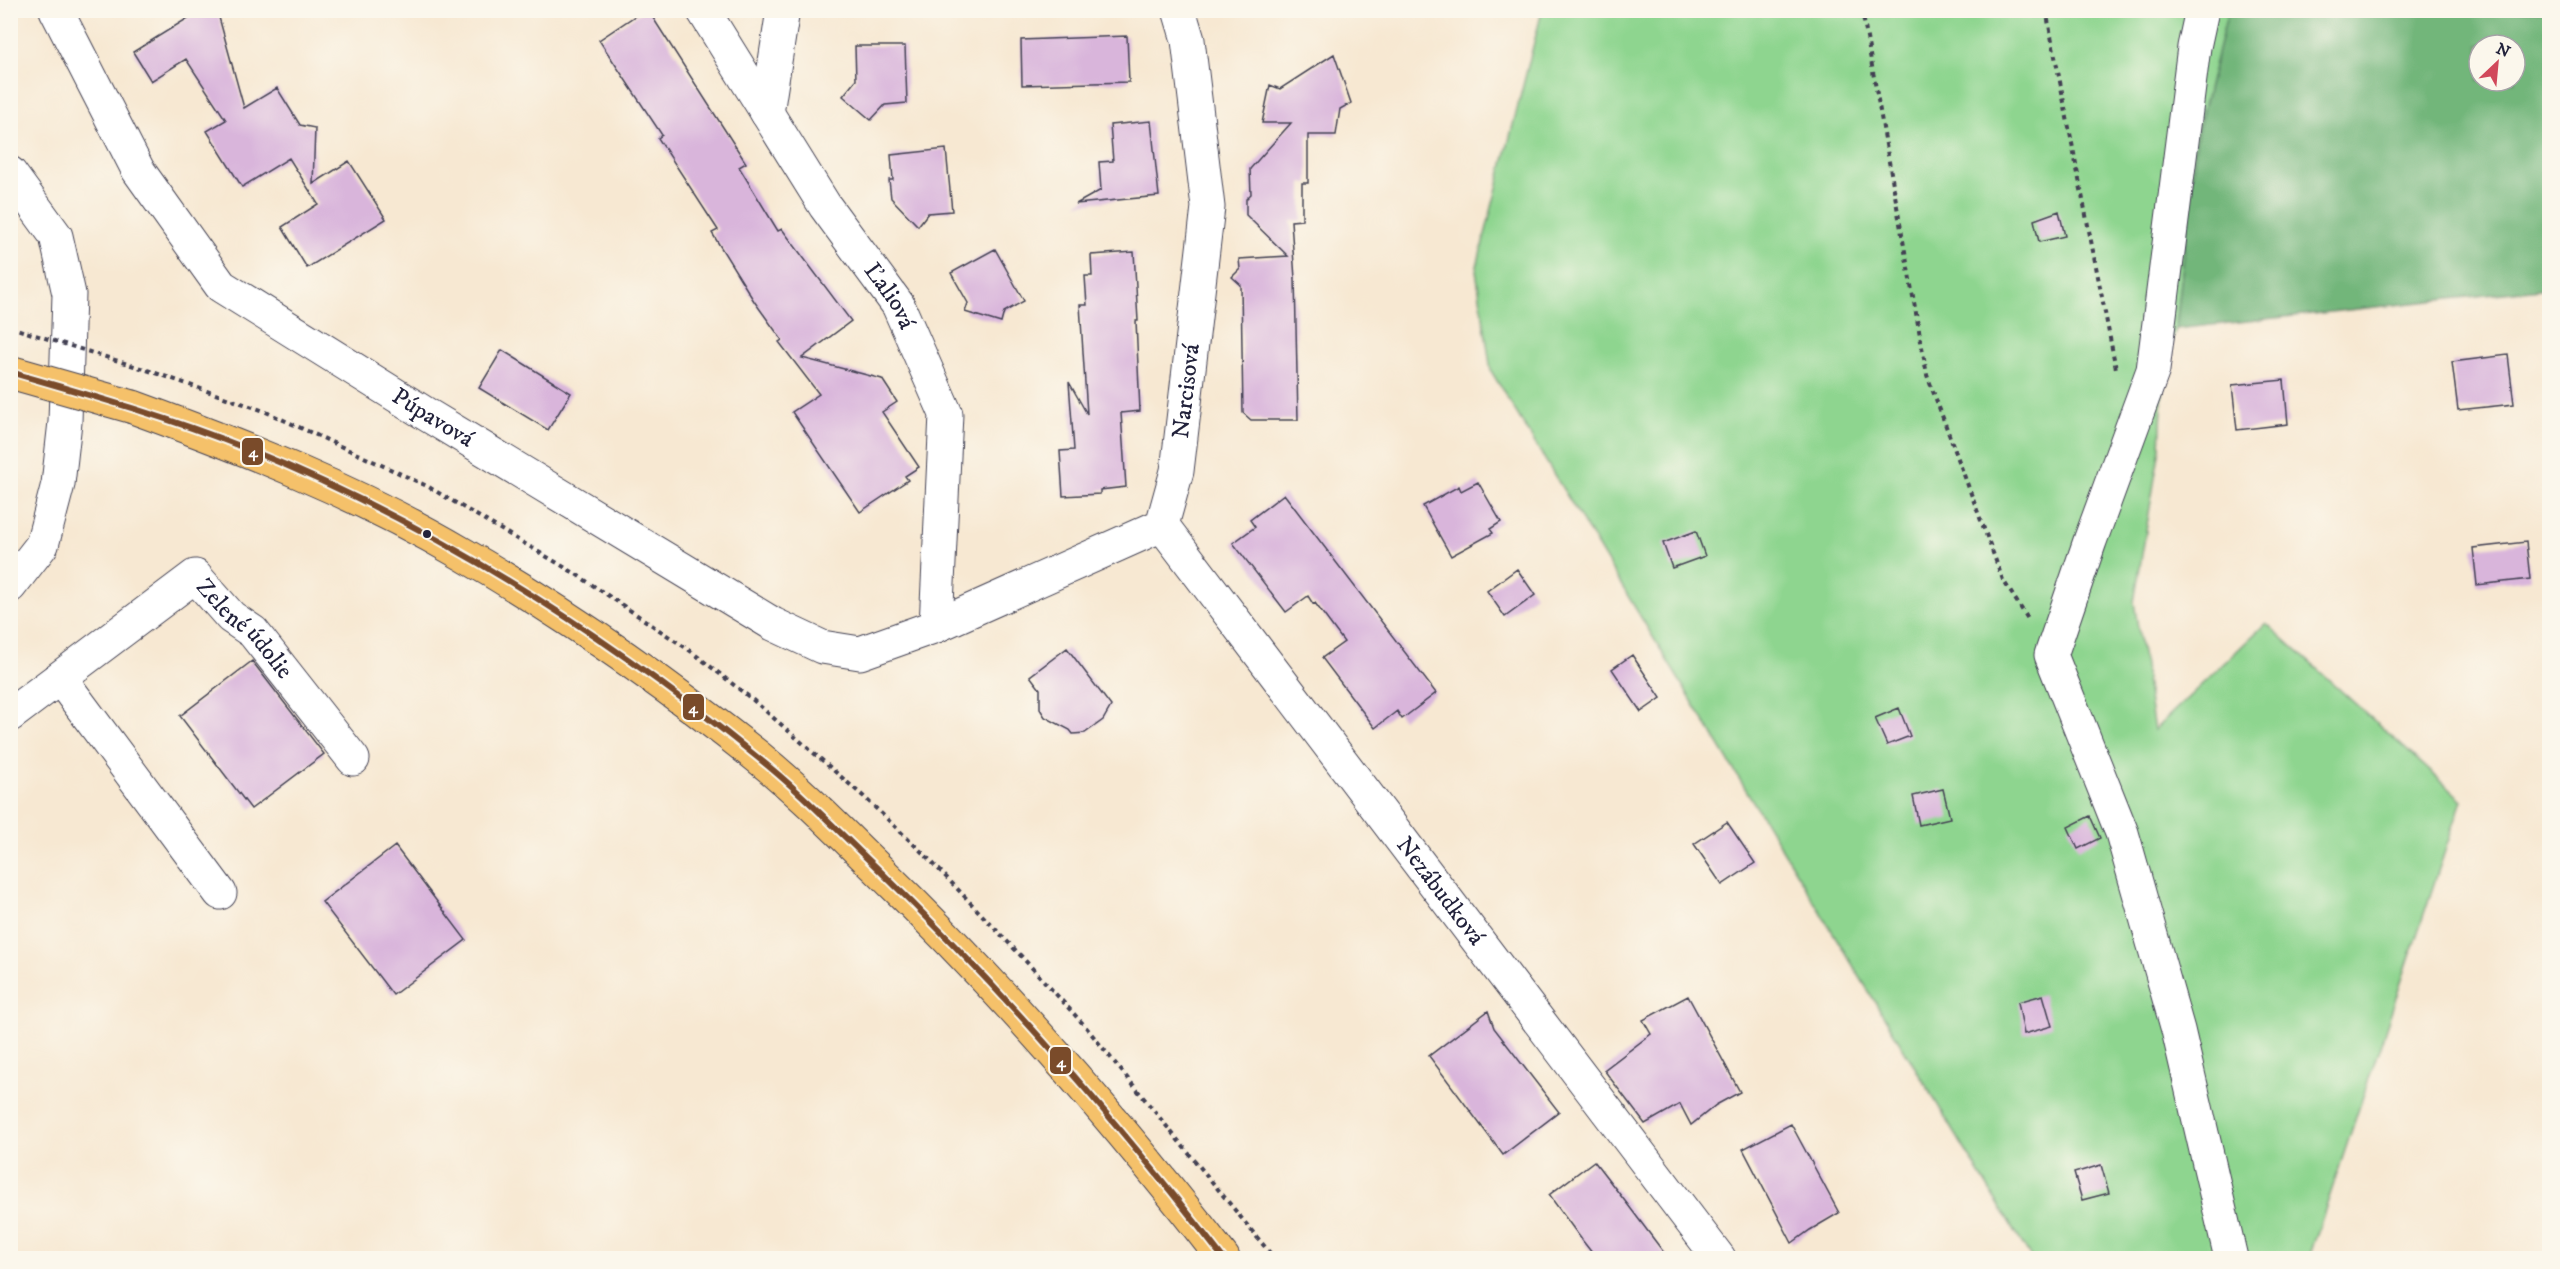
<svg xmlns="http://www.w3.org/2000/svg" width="2560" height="1269" viewBox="0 0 2560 1269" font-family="'IM FELL DW Pica',serif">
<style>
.green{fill:#8ed58f;stroke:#587c65;stroke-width:1.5}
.forest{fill:#72b67a;stroke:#4a6c5a;stroke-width:1.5;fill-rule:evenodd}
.building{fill:#d9b5db}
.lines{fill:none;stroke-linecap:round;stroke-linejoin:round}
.minor-casing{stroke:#424052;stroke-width:35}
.major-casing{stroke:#424052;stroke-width:35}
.path{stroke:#424052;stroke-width:4;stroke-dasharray:4.5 4.5;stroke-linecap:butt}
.minor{stroke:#fff;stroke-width:33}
.major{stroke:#f5c16b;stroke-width:33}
.major-bridge-casing{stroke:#424052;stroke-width:35;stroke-linecap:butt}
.path-bridge{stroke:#424052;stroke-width:4;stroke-dasharray:4.5 4.5;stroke-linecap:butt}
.major-bridge{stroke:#f5c16b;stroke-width:33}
.bus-1-casing{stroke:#fbf7ec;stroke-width:10}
.bus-1{stroke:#7a4b2a;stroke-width:6}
.bus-dot{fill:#22223b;stroke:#fbf7ec;stroke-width:2}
.labels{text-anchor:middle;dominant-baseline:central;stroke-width:4.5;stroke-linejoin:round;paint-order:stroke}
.street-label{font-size:24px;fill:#22223b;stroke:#fbf7ec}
.line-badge{stroke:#fbf7ec;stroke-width:2}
.badge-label{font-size:16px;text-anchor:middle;font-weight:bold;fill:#fff}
</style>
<rect width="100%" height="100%" fill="#fbf7ec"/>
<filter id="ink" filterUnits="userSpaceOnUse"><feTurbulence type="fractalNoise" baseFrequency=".0167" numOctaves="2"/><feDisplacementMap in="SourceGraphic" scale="12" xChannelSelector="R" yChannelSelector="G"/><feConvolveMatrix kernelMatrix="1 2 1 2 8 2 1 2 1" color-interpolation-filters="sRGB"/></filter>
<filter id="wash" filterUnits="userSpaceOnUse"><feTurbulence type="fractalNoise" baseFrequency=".008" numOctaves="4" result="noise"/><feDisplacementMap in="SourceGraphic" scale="24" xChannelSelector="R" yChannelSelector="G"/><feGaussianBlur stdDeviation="1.35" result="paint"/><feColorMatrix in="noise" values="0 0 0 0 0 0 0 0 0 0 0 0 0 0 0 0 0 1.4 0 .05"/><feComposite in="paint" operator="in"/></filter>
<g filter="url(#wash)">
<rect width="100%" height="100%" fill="#f7e8d2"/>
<path class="green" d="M1542,11H2228L2197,134L2176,329L2164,361L2160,448L2134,602L2154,730L2266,623L2462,800L2309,1258H2031L1491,371L1476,270Z"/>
<path class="forest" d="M2228,11H2549V288L2176,329L2197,134ZM2479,45H2515V81H2479Z"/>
<g id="blocks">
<path class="building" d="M201,10H217L244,108L277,88L300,125L315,128L313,184L349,161L386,219L307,268L282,227L318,204L289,158L242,187L207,131L226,120L186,59L151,81L133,52Z
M644,10H648L746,163L739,167L778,231L782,229L851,321L802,358L882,379L897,402L882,412L919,467L905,476L908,480L860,512L792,412L819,394L779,342L782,340L754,301L712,233L718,230L658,138L662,135L599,40Z
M1127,36L1129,82L1022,85L1021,40Z
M855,46H905L907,103L885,105L871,120L843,96L856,80Z
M1334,54L1351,103L1340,109L1336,135H1308V183H1302V220L1291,221L1295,279L1298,420H1251L1243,413L1241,285L1232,277L1240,269L1239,259L1288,256L1246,215V199L1251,194L1250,169L1291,123H1262L1270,85L1280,89Z
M1151,121L1159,196L1076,204L1101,190L1099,162L1113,161L1110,125Z
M946,149L952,211L928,213L918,226L891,198L889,180H893L891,155Z
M2059,211L2065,236L2039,242L2034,220Z
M995,249L1024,301L1004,312L1001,323L965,312L968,303L951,273Z
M1134,252L1138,321H1136L1140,411L1121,413L1126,487L1100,490V494L1063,496L1060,451L1074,450L1069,382L1087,414L1080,305H1087L1085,276H1092L1091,255Z
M502,350L571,393L548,430L479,388Z
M2508,355L2514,404L2458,410L2452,362Z
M2284,380L2288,424L2237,430L2232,385Z
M1478,482L1501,522L1490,529L1493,533L1451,556L1423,506L1459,486L1461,491Z
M1284,494L1436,693L1402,719L1397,711L1375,728L1322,658L1344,642L1315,603L1313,604L1308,596L1286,612L1233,543L1255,527L1250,520Z
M1696,531L1705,556L1672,568L1663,543Z
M2526,542L2530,579L2477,585L2473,548Z
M1517,569L1535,595L1505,617L1487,591Z
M1067,648L1111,706L1103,720L1085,733L1073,734L1070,730L1045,717L1040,709V689L1030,676Z
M1632,655L1661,698L1641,712L1612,669Z
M252,661L324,754L251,809L180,716Z
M1899,708L1910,736L1887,745L1875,718Z
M1943,789L1950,818L1919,825L1913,796Z
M2090,816L2100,838L2078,849L2068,827Z
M1727,822L1755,863L1722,885L1694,844Z
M395,846L466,940L393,995L322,902Z
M2043,995L2052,1026L2024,1034L2018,1002Z
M1688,996L1740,1092L1716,1105L1691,1125L1680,1104L1645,1124L1604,1070L1651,1034L1643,1020Z
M1488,1011L1494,1028L1559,1112L1503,1155L1429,1056Z
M1791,1124L1839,1213L1810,1230L1792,1243L1743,1149Z
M1594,1161L1628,1205L1668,1258H1596L1582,1240L1549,1195Z
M2101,1165L2109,1193L2082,1200L2074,1173Z"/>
</g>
</g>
<g filter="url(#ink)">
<use href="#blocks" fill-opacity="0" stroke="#424052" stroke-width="1.5"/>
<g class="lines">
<g class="minor-casing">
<g id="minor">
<path id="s1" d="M56,10L138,170L221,286L426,414L773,624L822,647L860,653L936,626L1162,525L1177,471L1208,207L1188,40L1179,10"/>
<path id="s2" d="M703,10L825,206L898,305L946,414L936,626"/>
<path d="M2202,10L2194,47L2153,370L2090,541L2051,655L2122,833L2178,1030L2231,1258"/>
<path d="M767,113L783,10"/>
<path d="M10,173L56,236L69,294L65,422L58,484L42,545L10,586"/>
<path id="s3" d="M1162,525L1719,1258"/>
<path d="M60,678L220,893"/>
<path id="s4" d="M10,715L195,576L231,617L253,632L353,759"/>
</g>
</g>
<g class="major-casing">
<path id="major" d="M133,407C245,448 357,492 461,553C565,613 664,682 758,757C800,791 838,830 877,868C1001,988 1117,1121 1223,1258"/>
</g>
<path class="path" d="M1862,10L1927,375L2003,580L2028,619
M2046,10L2116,369
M147,370L264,411L427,486L576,574L692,652L753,700L863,796L927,857L1022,957L1085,1026L1274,1258"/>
<use href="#minor" class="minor"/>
<use href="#major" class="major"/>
<g class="major-bridge-casing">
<path id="major-bridge" d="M10,372L133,407"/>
</g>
<path class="path-bridge" d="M10,327L147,370"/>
<use href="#major-bridge" class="major-bridge"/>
<g class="bus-1-casing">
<path id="bus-1" d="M10,372C90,395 168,417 245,448C431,523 602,631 757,757C799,790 837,830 876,867C1001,988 1117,1120 1223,1258"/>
</g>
<use href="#bus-1" class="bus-1"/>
</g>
</g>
<circle class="bus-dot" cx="427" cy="534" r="5"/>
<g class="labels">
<g class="street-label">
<text stroke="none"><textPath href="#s2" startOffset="342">Ľaliová</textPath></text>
<text stroke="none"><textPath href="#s1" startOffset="1527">Narcisová</textPath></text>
<text stroke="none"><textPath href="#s1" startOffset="572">Púpavová</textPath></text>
<text stroke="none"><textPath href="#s4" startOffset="304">Zelené údolie</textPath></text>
<text stroke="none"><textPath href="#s3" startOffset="460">Nezábudková</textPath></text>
</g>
</g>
<g class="line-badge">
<rect x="241" y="437" width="23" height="29" rx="6" fill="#7a4b2a"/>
<rect x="682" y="693" width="23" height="28" rx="6" fill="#7a4b2a"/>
<rect x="1049" y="1046" width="23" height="29" rx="6" fill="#7a4b2a"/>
</g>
<g class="badge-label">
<text x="253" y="457">4</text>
<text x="693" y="713">4</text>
<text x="1061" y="1067">4</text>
</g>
<rect width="2560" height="1269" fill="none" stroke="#fbf7ec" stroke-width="36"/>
<g transform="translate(2497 63) rotate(26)"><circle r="28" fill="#fbf7ec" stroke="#a4a2a5" stroke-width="1.5"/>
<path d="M0-4.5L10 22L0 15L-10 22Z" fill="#d1495b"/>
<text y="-9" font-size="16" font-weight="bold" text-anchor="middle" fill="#22223b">N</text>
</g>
</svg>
